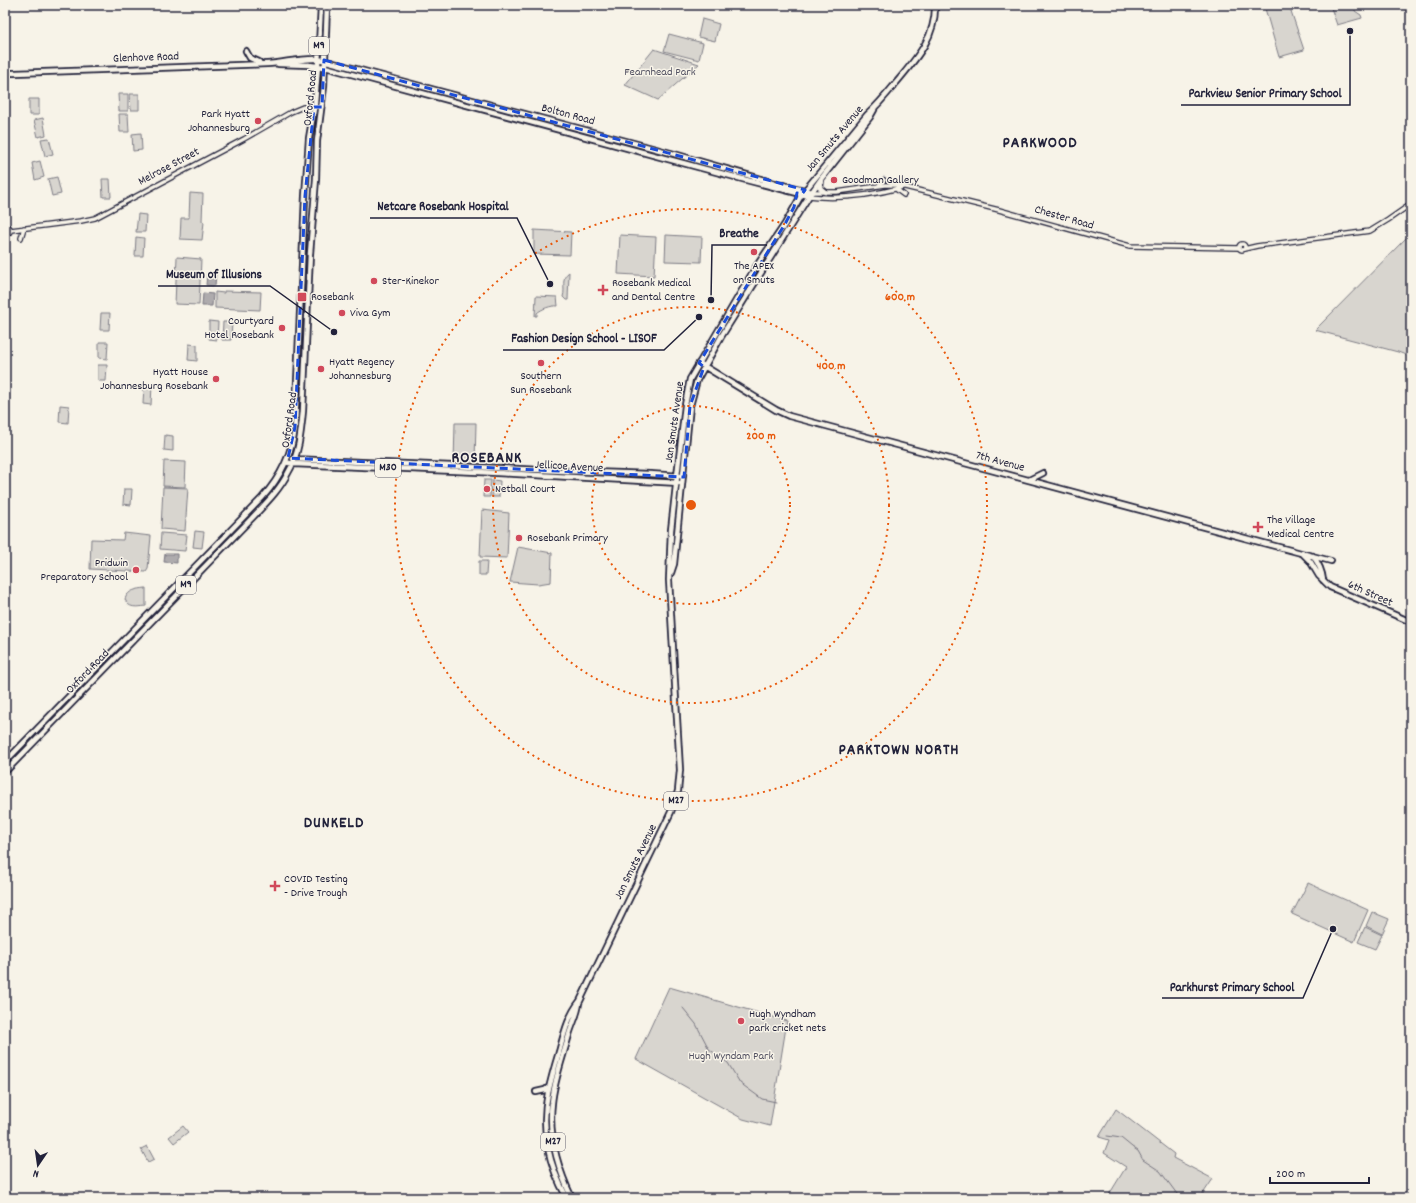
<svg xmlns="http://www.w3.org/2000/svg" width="1416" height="1203" viewBox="0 0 1416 1203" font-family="Dekko,sans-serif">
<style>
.green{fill:#d8d5cf;stroke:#7d7c85}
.water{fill:#aeabad;stroke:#76747f}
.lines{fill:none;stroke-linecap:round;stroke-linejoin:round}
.stream{stroke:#76747f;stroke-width:1}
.minor-casing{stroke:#22223b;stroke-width:6}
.major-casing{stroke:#22223b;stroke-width:8}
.minor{stroke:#f7f3e8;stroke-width:3.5}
.major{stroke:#f7f3e8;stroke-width:4.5}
.marked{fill:none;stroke:#1d4ed8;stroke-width:3;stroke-dasharray:8 5;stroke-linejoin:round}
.ring{fill:none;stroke:#e8590c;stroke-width:2;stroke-dasharray:2 4}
.poi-dot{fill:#d1495b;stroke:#f7f3e8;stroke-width:1.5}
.labels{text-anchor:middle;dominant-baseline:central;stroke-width:3;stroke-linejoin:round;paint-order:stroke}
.shield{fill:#f7f3e8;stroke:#62616f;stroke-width:1}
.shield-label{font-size:11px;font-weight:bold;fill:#22223b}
.street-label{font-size:12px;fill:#22223b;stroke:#f7f3e8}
.park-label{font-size:12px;fill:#504f60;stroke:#f7f3e8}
.poi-label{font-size:12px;fill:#22223b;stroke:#f7f3e8;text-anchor:start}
.district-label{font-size:16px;font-weight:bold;letter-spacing:1px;fill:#22223b;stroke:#f7f3e8}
.centre{fill:#e8590c;stroke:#f7f3e8;stroke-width:2}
.ring-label{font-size:12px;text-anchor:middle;font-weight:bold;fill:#e8590c;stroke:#f7f3e8;stroke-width:3;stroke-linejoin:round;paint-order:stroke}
.leader{fill:none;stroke:#22223b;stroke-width:1.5}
.callout-dot{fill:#22223b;stroke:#f7f3e8;stroke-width:1.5}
.callout-label{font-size:13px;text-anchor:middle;font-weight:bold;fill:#22223b;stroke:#f7f3e8;stroke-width:3;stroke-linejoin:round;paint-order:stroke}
</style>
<rect width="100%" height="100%" fill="#f7f3e8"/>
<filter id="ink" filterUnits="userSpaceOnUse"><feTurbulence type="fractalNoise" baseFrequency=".025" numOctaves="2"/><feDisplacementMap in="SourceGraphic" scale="8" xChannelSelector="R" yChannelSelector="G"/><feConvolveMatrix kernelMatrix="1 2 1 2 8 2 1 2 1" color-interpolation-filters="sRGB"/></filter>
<g filter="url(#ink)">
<path class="green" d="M1264,5H1289L1304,50L1279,57Z
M1330,5H1357L1355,7V11L1361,15L1362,18L1337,25Z
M702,19L719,24L715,41L698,37Z
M669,34L703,43L699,60L664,51Z
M654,49L699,64L658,100L625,85Z
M118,94H128V111H119Z
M130,94H139V110H131Z
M29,99H39V115H29Z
M119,114H128L129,132H120Z
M43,118L46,135L38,137L34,120Z
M141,133L142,150L133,151L132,134Z
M49,138L53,154L45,156L41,139Z
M40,161L44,177L35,180L32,163Z
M57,177L61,194L52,196L48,179Z
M102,179H110L111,197H103Z
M190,193L203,194L202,221L204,222L202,240L180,239L181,218H189Z
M138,214L146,215L145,232H136Z
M534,230L571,232L570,255L534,254Z
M1411,233V357L1398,352L1315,330Z
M620,235L656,237L654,276L618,274Z
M666,235L702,237L701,262L665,261Z
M136,237L144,238L143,256H135Z
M177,257L201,259L199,305L175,304Z
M569,272L568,300H566L563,297C566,288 560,278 569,272Z
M224,291L261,292L260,310L215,308V292L224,293Z
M536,296L557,297L558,306C552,305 541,309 537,313V316H535Z
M101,313H110L109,330H100Z
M209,321L218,322L217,340L209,339Z
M223,322H232L231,340H222Z
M99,342H108L107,359L99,358Z
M189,344L197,345V361L188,360Z
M98,365H107L106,381H98Z
M144,385H152L151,405L143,404Z
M60,405L69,406L68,423L59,422Z
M455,423H476L475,461L472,464L454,463Z
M165,435L173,436V451L164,450Z
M164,461L186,462L185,487L163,486Z
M484,480H491L490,497H483Z
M493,480L500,481L499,497H492Z
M163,487L188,488L185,531L161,529Z
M124,489H132L131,505L123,504Z
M482,510L509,513L507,558L480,557Z
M195,531L204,532L202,548L193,547Z
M124,533L151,536L148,569L146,572L90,569L91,539L123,540Z
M161,533L187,535L185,551L160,549Z
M518,547L552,553L551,582L538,584L510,582Z
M479,561H487L486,575H479Z
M146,588V606C137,607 128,609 125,599C128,590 137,589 146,588Z
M1308,883L1368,910L1354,942L1292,914Z
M1372,912L1389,919L1382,934L1366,926Z
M1365,927L1382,935L1375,949L1358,942Z
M669,987L787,1021L770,1126L743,1119L636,1059Z
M1116,1109L1174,1154L1173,1158L1213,1179L1200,1198H1107L1126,1167L1104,1153L1109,1140L1099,1137Z
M183,1126L188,1132L174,1143L169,1137Z
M147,1146L154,1159L148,1162L141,1149Z"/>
<path class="water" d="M207,273H216L215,286L206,285Z
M203,293L213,294L212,306H202Z
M165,554H177V563L164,562Z"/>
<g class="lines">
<path class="stream" d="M683,1008L696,1024L709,1049L728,1063L740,1083L762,1099L776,1102
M1107,1136L1121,1138L1132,1147L1138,1151L1143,1160L1160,1171L1180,1198"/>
<g class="minor-casing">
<path id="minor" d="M879,185L884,180
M896,189L904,195
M812,192H837L885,185H897L999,210L1130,246L1239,248
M809,196C840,200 873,195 903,187
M5,227H9L11,230L9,233H5
M11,230L81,221L95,218L244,139L291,112L303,107H322
M21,238L24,228
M1239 247a3 3 0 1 1 6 0a3 3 0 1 1-6 0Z
M1244,249L1257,246L1370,231L1388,220L1411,204"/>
</g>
<g class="major-casing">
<path id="major" d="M246,51L250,58L259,62
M278,64L309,65L325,67L746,180L809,196
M309,65L314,69L315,79
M5,73H15L267,64C285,63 299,58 319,59L671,153L775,183L812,192
M821,180L820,188L825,192
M699,363L776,410L789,416L1331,561
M293,459L564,471L650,474L680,476
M286,462L293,464L478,472L679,483
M1029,480L1043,473
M1304,555L1310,561L1319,576L1330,587L1411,622
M1313,556C1319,564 1322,570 1323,580
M671,573L674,564L690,406L697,380L721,337L809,196L821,179L870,117L874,110
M5,762L262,498C281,477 292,455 295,427L305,196L309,138L315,103L318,65L321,5
M5,772L251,519C264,505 279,491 288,473C299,455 301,432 303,411L310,254L316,179L317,141L324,87L327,5
M536,1092L545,1090L549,1087
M567,1198C549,1166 540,1129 548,1093C551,1079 555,1065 559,1052C564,1034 568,1016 580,1001L671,812L678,791L680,770L669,580L671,530L685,405L690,379L754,270L785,224L802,194L867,115C878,105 887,94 896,83C916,59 936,37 935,5
M572,1198C558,1169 548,1136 552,1103C554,1080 563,1057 569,1035C572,1024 578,1014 579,1003"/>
</g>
<use href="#minor" class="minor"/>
<use href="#major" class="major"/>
</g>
</g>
<path class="marked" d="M324,60L805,190L802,194L797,193L794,207L785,224L699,363L704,367L690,406L684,477L288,458L295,427L305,196L314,107H322Z"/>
<g class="ring">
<circle cx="691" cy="505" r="99"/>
<circle cx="691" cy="505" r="198"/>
<circle cx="691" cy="505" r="296"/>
</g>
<g class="poi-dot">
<circle cx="258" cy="121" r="4"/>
<circle cx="834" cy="180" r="4"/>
<circle cx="754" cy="252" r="4"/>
<circle cx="374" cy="281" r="4"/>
<path d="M601 284h4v4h4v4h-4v4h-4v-4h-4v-4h4z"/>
<rect x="297" y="292" width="10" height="10" rx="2"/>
<circle cx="342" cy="313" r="4"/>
<circle cx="282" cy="328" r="4"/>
<circle cx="541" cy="363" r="4"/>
<circle cx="321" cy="369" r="4"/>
<circle cx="216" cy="379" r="4"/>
<circle cx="487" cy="489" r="4"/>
<path d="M1256 521h4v4h4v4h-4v4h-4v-4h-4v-4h4z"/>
<circle cx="519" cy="538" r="4"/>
<circle cx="136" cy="570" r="4"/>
<path d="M273 880h4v4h4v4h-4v4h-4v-4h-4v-4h4z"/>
<circle cx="741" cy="1021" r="4"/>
</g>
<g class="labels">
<g class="shield">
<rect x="309" y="37" width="20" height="18" rx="3"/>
<rect x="375" y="459" width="26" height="18" rx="3"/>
<rect x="176" y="576" width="20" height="18" rx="3"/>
<rect x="664" y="792" width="24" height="18" rx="3"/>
<rect x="541" y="1133" width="24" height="18" rx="3"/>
</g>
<g class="shield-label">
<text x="319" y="46">M9</text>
<text x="388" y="468">M30</text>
<text x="186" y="585">M9</text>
<text x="676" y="801">M27</text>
<text x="553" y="1142">M27</text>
</g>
<g class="street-label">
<text transform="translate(146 58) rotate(-2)">Glenhove Road</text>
<text transform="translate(311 98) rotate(-84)">Oxford Road</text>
<text transform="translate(568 115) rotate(15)">Bolton Road</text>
<text transform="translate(835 139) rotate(-50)">Jan Smuts Avenue</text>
<text transform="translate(169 167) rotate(-28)">Melrose Street</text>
<text transform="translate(1064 218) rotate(16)">Chester Road</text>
<text transform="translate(290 420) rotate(-82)">Oxford Road</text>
<text transform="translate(675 422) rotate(-82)">Jan Smuts Avenue</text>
<text transform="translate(1000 462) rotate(15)">7th Avenue</text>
<text transform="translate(569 467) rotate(3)">Jellicoe Avenue</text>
<text transform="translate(1370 594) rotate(24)">6th Street</text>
<text transform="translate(88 672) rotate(-46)">Oxford Road</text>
<text transform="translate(636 862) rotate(-64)">Jan Smuts Avenue</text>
</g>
<g class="park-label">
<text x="660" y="72">Fearnhead Park</text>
<text x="731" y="1056">Hugh Wyndam Park</text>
</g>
<g class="poi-label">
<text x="250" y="114" text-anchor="end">Park Hyatt<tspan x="250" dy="14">Johannesburg</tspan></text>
<text x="842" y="180">Goodman Gallery</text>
<text x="754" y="266" text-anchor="middle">The APEX<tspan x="754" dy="14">on Smuts</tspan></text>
<text x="382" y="281">Ster-Kinekor</text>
<text x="612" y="283">Rosebank Medical<tspan x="612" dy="14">and Dental Centre</tspan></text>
<text x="311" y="297">Rosebank</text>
<text x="350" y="313">Viva Gym</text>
<text x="274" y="321" text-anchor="end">Courtyard<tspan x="274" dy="14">Hotel Rosebank</tspan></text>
<text x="329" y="362">Hyatt Regency<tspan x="329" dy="14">Johannesburg</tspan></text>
<text x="208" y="372" text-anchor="end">Hyatt House<tspan x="208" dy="14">Johannesburg Rosebank</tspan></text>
<text x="541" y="376" text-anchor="middle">Southern<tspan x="541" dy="14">Sun Rosebank</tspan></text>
<text x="495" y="489">Netball Court</text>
<text x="1267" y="520">The Village<tspan x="1267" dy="14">Medical Centre</tspan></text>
<text x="527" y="538">Rosebank Primary</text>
<text x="128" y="563" text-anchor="end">Pridwin<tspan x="128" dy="14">Preparatory School</tspan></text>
<text x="284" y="879">COVID Testing<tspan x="284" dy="14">- Drive Trough</tspan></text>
<text x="749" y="1014">Hugh Wyndham<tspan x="749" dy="14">park cricket nets</tspan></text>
</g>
<g class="district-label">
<text x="1040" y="143">PARKWOOD</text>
<text x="487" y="458">ROSEBANK</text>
<text x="899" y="750">PARKTOWN NORTH</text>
<text x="334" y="823">DUNKELD</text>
</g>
</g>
<circle cx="691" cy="505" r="6" class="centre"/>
<g class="ring-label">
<text x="900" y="300">600 m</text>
<text x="831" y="369">400 m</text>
<text x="761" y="439">200 m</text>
</g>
<path class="leader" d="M1350 31L1350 105H1181M550 284L517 218H370M711 300L712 245H767M334 332L270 286H158M699 317L664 350H503M1333 929L1303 998H1162"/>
<g class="callout-dot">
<circle cx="1350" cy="31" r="4"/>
<circle cx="550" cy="284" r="4"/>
<circle cx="711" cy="300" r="4"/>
<circle cx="334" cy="332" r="4"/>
<circle cx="699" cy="317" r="4"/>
<circle cx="1333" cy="929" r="4"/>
</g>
<g class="callout-label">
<text x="1265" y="97">Parkview Senior Primary School</text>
<text x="443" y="210">Netcare Rosebank Hospital</text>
<text x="739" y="237">Breathe</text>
<text x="214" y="278">Museum of Illusions</text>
<text x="584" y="342">Fashion Design School - LISOF</text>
<text x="1232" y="991">Parkhurst Primary School</text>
</g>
<rect width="1416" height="1203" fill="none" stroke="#f7f3e8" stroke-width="20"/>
<rect x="10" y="10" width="1396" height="1183" fill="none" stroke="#22223b" stroke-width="1.5" filter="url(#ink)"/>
<g transform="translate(38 1165) rotate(193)" stroke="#f7f3e8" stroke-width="3" paint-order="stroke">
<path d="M0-3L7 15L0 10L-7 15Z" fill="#22223b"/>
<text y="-6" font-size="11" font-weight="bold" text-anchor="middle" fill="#22223b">N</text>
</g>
<path d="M1270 1177v6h99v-6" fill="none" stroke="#22223b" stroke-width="2"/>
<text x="1276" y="1177" font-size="12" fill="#22223b" stroke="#f7f3e8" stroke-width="3" paint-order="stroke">200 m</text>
</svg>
